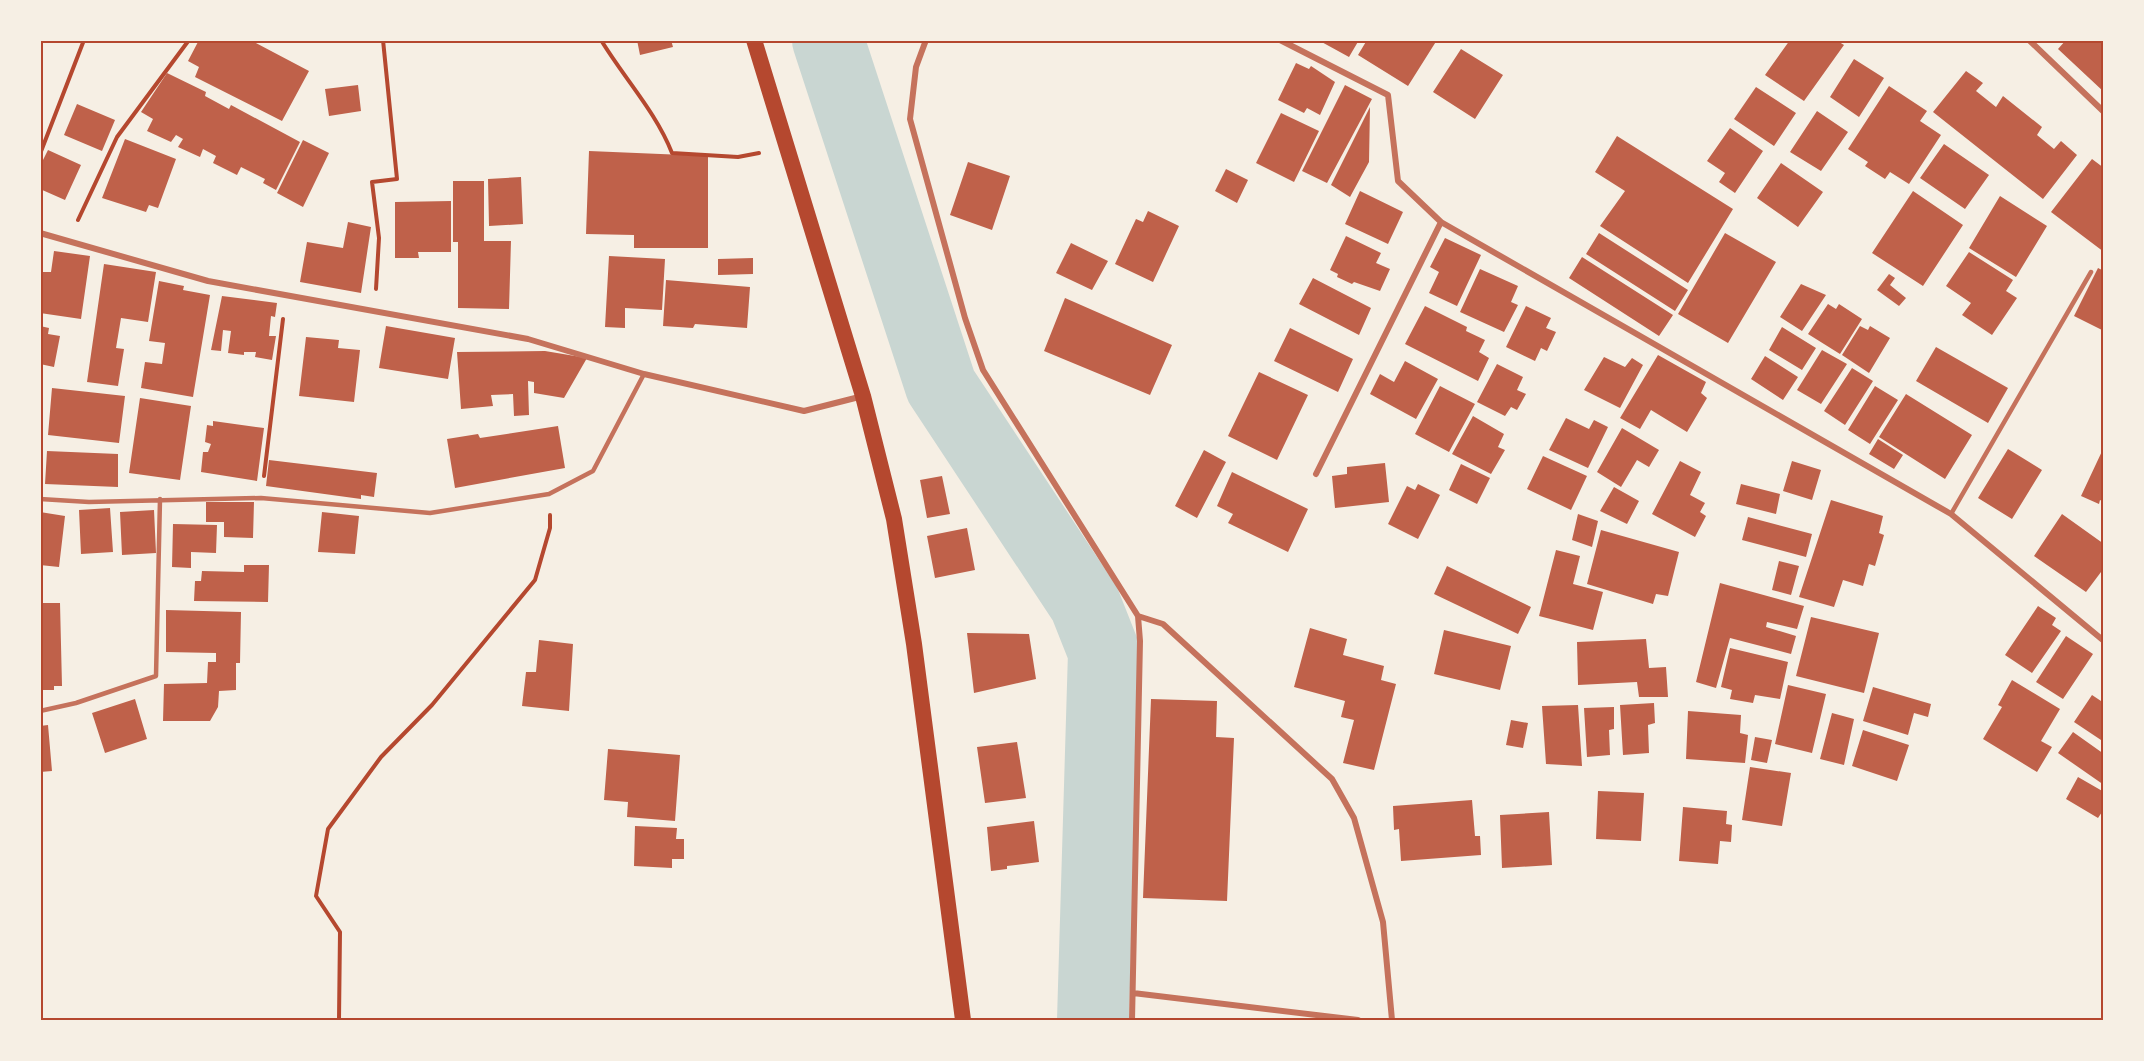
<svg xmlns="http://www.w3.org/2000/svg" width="2144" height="1061" viewBox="0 0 2144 1061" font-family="Cabin,sans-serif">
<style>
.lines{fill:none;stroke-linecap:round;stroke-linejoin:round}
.river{stroke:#c9d6d2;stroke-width:72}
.building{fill:#bf614a}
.path{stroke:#b5482f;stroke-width:4}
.service{stroke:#c5725c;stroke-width:4.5}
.minor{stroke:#c5725c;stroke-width:6}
.trunk{stroke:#b5482f;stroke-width:16}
.neatline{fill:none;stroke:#b5482f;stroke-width:2}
</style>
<rect width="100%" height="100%" fill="#f6efe4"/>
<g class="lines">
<path class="river" d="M828,40L941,386L1085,604L1104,652L1093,1020"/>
</g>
<path class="building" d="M199,40H250L309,71L282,121L195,77L199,67L188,61Z
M637,40H671L673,47L640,55Z
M1318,40H1359L1349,57Z
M1367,40H1437L1408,86L1358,55Z
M1790,40H1836L1844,45L1804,101L1765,75Z
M2066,40H2104V92L2058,49Z
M1461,49L1503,75L1475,119L1433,92Z
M1854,59L1884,78L1859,117L1830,97Z
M1296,63L1309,69L1311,66L1335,82L1320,115L1307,108L1304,113L1278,100Z
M1966,71L1983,83L1976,91L1996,107L2003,96L2042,127L2037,135L2054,149L2061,141L2077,155L2043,199L1933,112Z
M167,73L206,92L205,96L229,109L231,105L300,142L276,190L263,183L265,179L241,167L237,175L213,163L216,156L203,149L200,157L178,147L183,139L176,135L171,142L147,131L153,119L141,112Z
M358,85L361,111L329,116L325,89Z
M1345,85L1372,99L1327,183L1302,171Z
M1889,86L1927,111L1920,121L1941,135L1909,184L1890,172L1885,179L1865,166L1868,162L1848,149Z
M1756,87L1796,113L1774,146L1734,119Z
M77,104L115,120L102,151L64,135Z
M1370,107L1369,162L1350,197L1331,185Z
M1817,111L1848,132L1821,171L1790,152Z
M1281,113L1319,131L1294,182L1256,163Z
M1730,128L1763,151L1735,193L1719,182L1725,173L1707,161Z
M1617,136L1733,209L1688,283L1600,226L1625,191L1595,172Z
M125,139L176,159L158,208L149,205L146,212L102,198Z
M303,140L329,153L303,207L277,193Z
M1944,144L1989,175L1965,209L1920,178Z
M48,150L81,165L65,200L40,189V166Z
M589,151L708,156V248H634V235L586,234Z
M2092,159L2104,168V252L2051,212Z
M968,162L1010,176L992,230L950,215Z
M1781,163L1823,192L1798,227L1757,198Z
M1226,169L1248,180L1237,203L1215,191Z
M521,177L523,224L489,226L488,179Z
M453,181H484V241H511L509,309L458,308V242H453Z
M1360,191L1403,212L1388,244L1345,224Z
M1913,191L1963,225L1923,286L1872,253Z
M2000,196L2047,226L2016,277L1969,248Z
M451,201V252H418L419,258H395V202Z
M1148,211L1179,226L1153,282L1115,264L1136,219L1143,222Z
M348,222L371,227L361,293L300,282L307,242L343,248Z
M1599,233L1688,290L1675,311L1586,254Z
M1725,233L1776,262L1728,343L1678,314Z
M1346,236L1381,253L1376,263L1390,269L1380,291L1354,282L1352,284L1337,277L1338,274L1330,270Z
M1445,238L1481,255L1457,306L1429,293L1439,272L1430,267Z
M1071,243L1108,261L1092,290L1056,273Z
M54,251L90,256L81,319L40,313V272H51Z
M1969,252L2013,280L2006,291L2017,298L1992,335L1962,315L1971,303L1946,286Z
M609,256L665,259L662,310L625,308V328L605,327Z
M1582,257L1673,315L1659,336L1569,278Z
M753,258V274L718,275V259Z
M104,264L156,272L148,322L121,318L116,348L124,349L118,386L87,382Z
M2098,268L2104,271L2102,330L2074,316Z
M1480,269L1518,286L1511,302L1518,305L1504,332L1460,312Z
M1889,274L1895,278L1890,285L1906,298L1899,306L1877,290Z
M1313,278L1371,308L1359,335L1299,304Z
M666,280L750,287L747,328L695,324L693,328L663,326Z
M159,281L184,286L183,290L210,295L193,397L141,388L145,362L162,364L165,343L149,341Z
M1801,284L1826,295L1802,331L1780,317Z
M222,296L277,303L275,317L271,316L269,336H276L272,360L255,357L256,352H244V355L228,353L231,331L223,330L221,351L211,350Z
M1065,298L1172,345L1150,395L1044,351Z
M1828,304L1836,309L1839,304L1862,319L1840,354L1808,334Z
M1425,306L1467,327L1466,331L1485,340L1479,352L1489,358L1478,381L1405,344Z
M1526,306L1551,318L1546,328L1556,332L1547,351L1541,348L1535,361L1506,347Z
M40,326L49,328L48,334L60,336L54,367L40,364Z
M386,326L455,338L448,379L379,368Z
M1860,326L1868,330L1870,326L1890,338L1869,373L1842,355Z
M1782,327L1816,348L1802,370L1769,350Z
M1290,328L1353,359L1338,392L1274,361Z
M306,337L339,340L338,348L360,350L354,402L299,396Z
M1936,347L2008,388L1988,423L1916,381Z
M1822,350L1847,364L1821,404L1797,390Z
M545,351L587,358L564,398L534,393V382L528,381L529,415L514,416L513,394L491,395L493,406L461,409L457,352Z
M1658,355L1706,382L1701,393L1707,398L1687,432L1651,410L1640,429L1620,418Z
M1765,356L1798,377L1783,400L1751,379Z
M1604,357L1625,367L1632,358L1643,365L1620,408L1584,390Z
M1405,361L1438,379L1416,419L1370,394L1380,374L1394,382Z
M1497,364L1523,377L1517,390L1526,394L1517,410L1511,407L1505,416L1477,402Z
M1852,368L1873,381L1845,425L1824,411Z
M1259,372L1308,395L1277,460L1228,436Z
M1440,386L1475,404L1449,452L1415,434Z
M1875,386L1898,400L1870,444L1848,430Z
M52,388L125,396L119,443L48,435Z
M1906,394L1972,435L1945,479L1879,437Z
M140,398L191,406L180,480L129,473Z
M1473,416L1504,434L1498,447L1505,450L1491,474L1452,454Z
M1566,418L1589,429L1594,420L1608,427L1588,468L1549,450Z
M213,421L264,428L257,481L201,472L203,452H208L211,444L205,442L207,425L213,426Z
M558,426L565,468L455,488L447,439L478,434L480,438Z
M1622,428L1659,450L1649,467L1637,460L1621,487L1597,472Z
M1878,439L1903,455L1894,469L1869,454Z
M2104,447V502L2100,500L2099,504L2081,496Z
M2008,449L2042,470L2012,519L1978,498Z
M1204,450L1226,462L1197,518L1175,506Z
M47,451L118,454V487L45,484Z
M1543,456L1587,476L1571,510L1527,489Z
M269,460L377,473L374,497L361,495V499L266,486Z
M1680,461L1701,472L1690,495L1705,503L1700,512L1706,516L1695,537L1652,514Z
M1792,461L1821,470L1812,500L1783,491Z
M1385,463L1389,502L1335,508L1332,476L1347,474V467Z
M1461,464L1490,478L1477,504L1449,490Z
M1232,472L1308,509L1288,552L1228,523L1233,514L1217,506Z
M942,476L950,514L927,518L920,480Z
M1418,484L1440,495L1418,539L1388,524L1407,486L1415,490Z
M1741,484L1780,494L1776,514L1736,504Z
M1614,487L1639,501L1627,524L1600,511Z
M1831,500L1883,516L1879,533L1884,535L1875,566L1869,564L1863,586L1843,580L1834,607L1799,597Z
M206,502H254L253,538L224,537V522H206Z
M110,508L113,552L81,554L79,510Z
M154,510L156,553L122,555L120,512Z
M40,512L65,516L59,567L40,565Z
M322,512L359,516L355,554L318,552Z
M1578,514L1598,521L1592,547L1572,540Z
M2062,514L2104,544V568L2086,592L2034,556Z
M1748,517L1812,534L1806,557L1742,540Z
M173,524L217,525L216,553L191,552V568L172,567Z
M967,528L975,570L935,578L927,536Z
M1601,530L1679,552L1668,596L1656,594L1653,604L1587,584Z
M1556,550L1580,556L1573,584L1603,592L1593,630L1539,616Z
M1779,561L1799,566L1791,595L1772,590Z
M244,565H269L268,602L194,601L195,581H201L202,571L244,572Z
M1447,566L1531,607L1518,634L1434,594Z
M1720,583L1804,606L1797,629L1767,622L1766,627L1796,636L1791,654L1730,638L1716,688L1696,682Z
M40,603H60L62,686H54V690H43V686H40Z
M2038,606L2056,618L2052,625L2061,631L2032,673L2005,655Z
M166,610L241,612L240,663H236V690L219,691L218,707L210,721H163L164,684L207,683L208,662H216V653L166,652Z
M1811,617L1879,633L1864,693L1796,676Z
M1310,628L1347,639L1343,655L1384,666L1381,680L1396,684L1374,770L1343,763L1354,720L1341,717L1345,701L1294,687Z
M1444,630L1511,646L1500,690L1434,674Z
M967,633L1029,634L1036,679L974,693Z
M2066,636L2093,654L2063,699L2036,682Z
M1646,639L1649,668L1666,667L1668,697H1639L1637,682L1578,685L1577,642Z
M539,640L573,644L569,711L522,706L526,672H536Z
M1730,648L1788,662L1780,699L1755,695L1753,703L1730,699L1732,690L1721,687Z
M2012,680L2060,709L2041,741L2052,747L2037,772L1983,739L2002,707L1998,705Z
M1788,685L1826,694L1812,753L1775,744Z
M1873,687L1931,704L1928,717L1914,713L1908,735L1863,721Z
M2092,695L2104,703V742L2074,722Z
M135,699L147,739L105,753L92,713Z
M1151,699L1217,701L1216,737L1234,738L1227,901L1143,898Z
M1654,703L1655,723L1648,725L1649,753L1623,755L1620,705Z
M1578,705L1582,766L1546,764L1542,706Z
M1614,707V729L1609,730L1610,755L1587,757L1584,708Z
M1688,711L1741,715L1740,733L1748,735L1745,763L1686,759Z
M1832,713L1854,719L1844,765L1820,759Z
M1511,720L1528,723L1523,748L1506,745Z
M48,725L52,771L40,772V726Z
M1863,730L1909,745L1897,781L1852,766Z
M2073,732L2104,754V785L2058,753Z
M1755,737L1772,740L1767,763L1751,760Z
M1017,742L1026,798L985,803L977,747Z
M608,749L680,755L675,821L627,817L628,802L604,800Z
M1750,767L1791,773L1782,826L1742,820Z
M2078,777L2104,792V809L2098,818L2066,799Z
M1598,791L1644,793L1641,841L1596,839Z
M1472,800L1475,836H1480L1481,855L1401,861L1399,829L1394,830L1393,806Z
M1683,807L1727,811L1726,824L1732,825L1731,842L1720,841L1718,864L1679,861Z
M1549,812L1552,865L1502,868L1500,815Z
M1034,821L1039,862L1007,866V869L991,871L987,827Z
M635,826L677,828L676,839H684V859H672V868L634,866Z"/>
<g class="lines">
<path class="path" d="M601,40C624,78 656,112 672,153L738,157L759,153
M40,154L84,40
M78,220L117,137L189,40
M376,289L379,238L372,182L397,179L383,40
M264,476L283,319
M339,1020L340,932L316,896L328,829L381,757L432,705L535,580L550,528V515"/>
<path class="service" d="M40,499L89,502L261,498L430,513L549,494L593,471L644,374
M1951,514L2091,272
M40,711L76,703L156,676L160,499"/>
<path class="minor" d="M926,40L916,67L910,119L965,318L983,370L1138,616L1140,641L1132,1020
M1280,40L1388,95L1398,181L1441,222L1316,474
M2029,40L2104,112
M1441,222L1951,514L2104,641
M40,233L208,281L528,339L644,374L804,411L863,396
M1138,616L1163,624L1332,779L1354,818L1383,922L1392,1020
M1133,993L1358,1020"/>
<path class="trunk" d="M754,40L863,396L894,519L914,644L963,1020"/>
</g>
<rect width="2144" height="1061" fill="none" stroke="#f6efe4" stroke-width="84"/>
<rect x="42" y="42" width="2060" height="977" class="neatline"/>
</svg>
